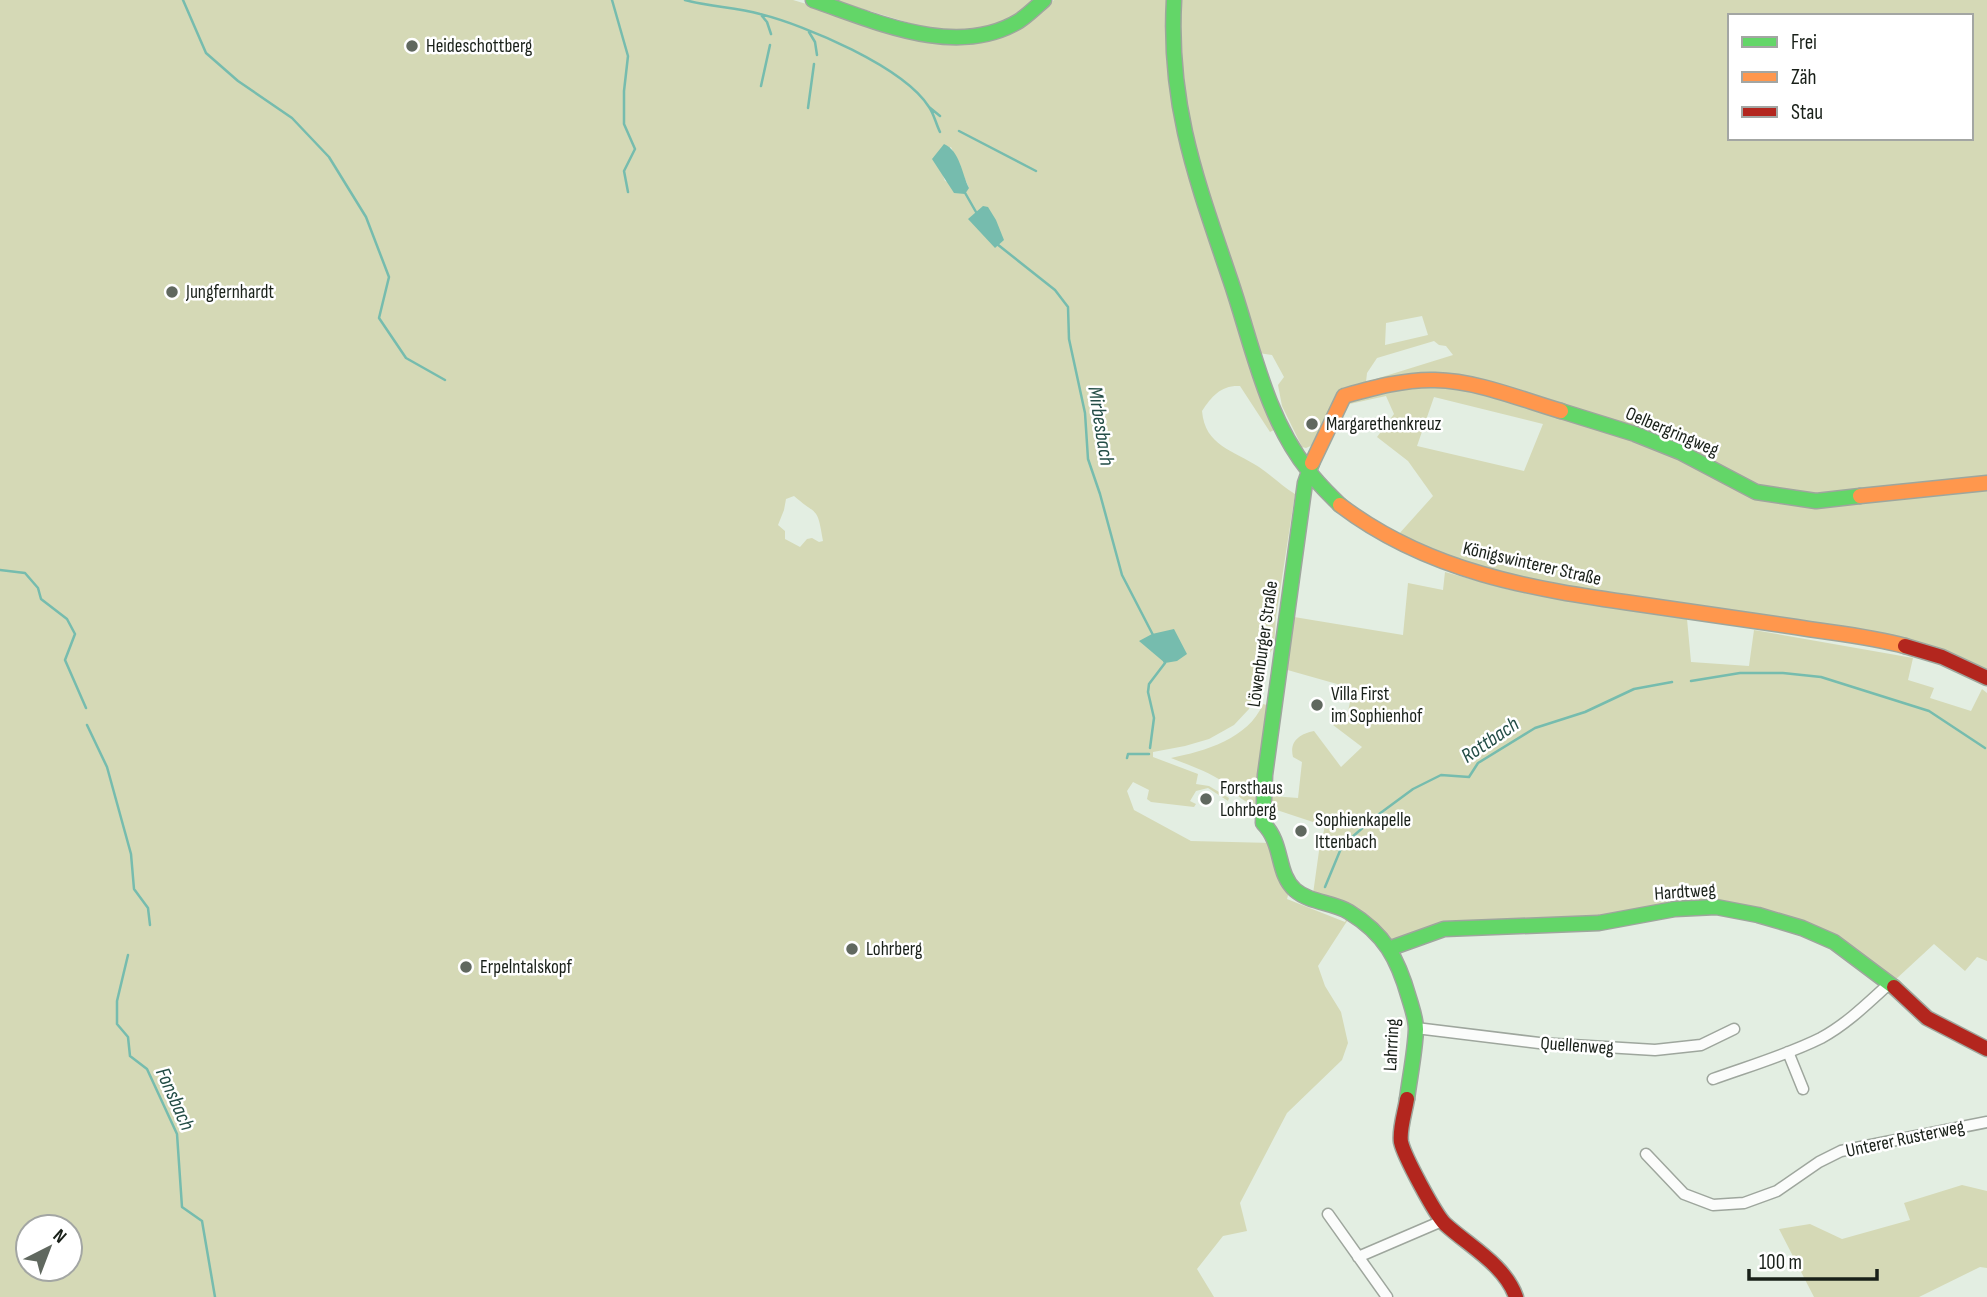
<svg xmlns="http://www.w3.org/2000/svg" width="1987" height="1297" viewBox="0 0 1987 1297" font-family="'Sofia Sans Condensed',sans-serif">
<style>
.green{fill:#d5d9b6;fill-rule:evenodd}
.water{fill:#76bcae}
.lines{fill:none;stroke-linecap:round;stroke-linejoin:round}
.stream{stroke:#76bcae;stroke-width:2.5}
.street-casing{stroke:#9ea69d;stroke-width:13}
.fast-casing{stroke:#9ea69d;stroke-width:17}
.slow-casing{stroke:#9ea69d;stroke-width:17}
.jam-casing{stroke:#9ea69d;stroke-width:17}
.street{stroke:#fbfcfb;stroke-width:10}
.fast{stroke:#63d668;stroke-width:14}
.slow{stroke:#ff974d;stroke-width:14}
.jam{stroke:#b3261e;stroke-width:14}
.poi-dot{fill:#60685f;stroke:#fff;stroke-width:2.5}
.labels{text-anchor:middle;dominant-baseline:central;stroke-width:5;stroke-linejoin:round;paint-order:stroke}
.poi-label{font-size:19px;fill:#192019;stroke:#fff;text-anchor:start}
.street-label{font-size:19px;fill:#192019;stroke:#fff}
.water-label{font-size:21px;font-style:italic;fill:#234d46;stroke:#fff}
</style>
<rect width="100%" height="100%" fill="#e3eee2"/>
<path class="green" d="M0,0H793L933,42L967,45L1000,38L1027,24L1054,0H1170L1166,59L1256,383L1263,405L1276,429L1270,432L1240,386C1221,385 1212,396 1202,411C1205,446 1233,450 1259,467C1271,475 1282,486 1295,494L1276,617L1274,647L1260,666L1249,709L1234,725L1209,739L1185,746L1153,752V757L1198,774L1196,784L1209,786L1229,798L1228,801L1208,788L1196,791L1190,801L1196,804L1194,807L1151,802L1147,799L1149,790L1133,782L1127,791L1134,810L1191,841L1275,843L1289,892L1287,899L1345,922L1348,915H1351L1318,966L1325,986L1341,1012L1348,1043L1342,1060L1287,1113L1240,1203L1247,1231L1223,1236L1197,1269L1214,1297H0ZM951,147L969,188L945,181L941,170L933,159ZM794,496C818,517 817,505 823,541L819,542L812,538L807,539L800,547L785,539V531L778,525L784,510L786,499ZM28,1227H70V1269H28Z
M833,0H1036L1009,20L973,30H933Z
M1180,0H1987V670L1940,651L1513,580L1448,563L1398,535L1433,496L1408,461L1377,437L1394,414L1386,396L1345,405L1315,444L1306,448L1302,447L1282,406L1278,385L1284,377L1272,355L1258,353L1183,112L1176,35ZM1730,16H1971V138H1730ZM1422,316L1428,335L1385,345L1386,323ZM1434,341L1439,345L1446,346L1453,355L1366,382L1367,373L1377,358ZM1434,397L1543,424L1524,471L1417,446Z
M1445,572L1510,590L1687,619L1691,662L1749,666L1754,630L1913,658L1908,680L1934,688L1930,698L1971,711L1982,689L1987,693V961L1977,957L1965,971L1934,944L1895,980L1833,939L1757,916L1675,911L1445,930L1393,949L1313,894L1319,851L1325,826L1268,807L1272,796L1298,798L1302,762L1293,757C1289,741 1300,734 1314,731L1341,767L1362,747L1333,725L1347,716L1350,702L1337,684L1284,669L1288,616L1403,635L1408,583L1443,590Z
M1263,704L1267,705L1255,804C1241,803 1234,790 1223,782C1208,771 1188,765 1171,758C1205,751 1248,739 1263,704Z
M1962,1185L1987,1191V1268L1980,1267L1919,1297H1814L1779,1229L1810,1224L1842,1239L1910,1220L1904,1203Z"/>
<path class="water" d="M944,144C960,151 962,174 969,188L965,194L954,193L932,159Z
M983,206L988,207L996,220L1004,240L995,248L968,219Z
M1174,629L1187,654L1177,661L1165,663L1139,641L1152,634Z"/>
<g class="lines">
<path class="stream" d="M183,0L206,53L238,81L292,118L329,157L366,217L389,277L379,318L406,358L445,380
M612,0L628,56L624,91V124L635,149L624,171L628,192
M685,0C710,7 736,7 760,14C805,25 904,67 929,107C934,114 936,124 940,132
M762,16L767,22L771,34
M809,32L815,42L817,55
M761,86L770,45
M929,107L940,116
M808,108L814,64
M959,131L1036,171
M964,191L976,212
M997,244L1055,290L1068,307L1069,339L1085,413L1088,459L1100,494L1122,575L1153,635
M0,570L25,573L38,588L41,599L67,619L75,634L65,660L86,708
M1691,681L1740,673H1783L1821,677L1929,711L1985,748
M87,725L107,767L131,854L134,889L148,908L150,925
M1150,748L1154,718L1148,692L1149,684L1165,663L1164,660
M1127,758L1128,754H1149
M1325,887L1342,846L1375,817L1413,789L1441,775L1469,777L1478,763L1535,728L1585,712L1634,689L1672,682
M128,955L117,1001V1024L128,1037L130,1056L147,1069L177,1134L182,1207L202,1221L215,1297"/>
<g class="street-casing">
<path id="street" d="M1416,1028L1539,1043L1655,1050L1701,1045L1734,1029
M1788,1052L1803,1089
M1713,1079C1749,1066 1787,1055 1821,1038C1847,1024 1869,1002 1890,983
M1646,1154L1684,1194L1713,1205L1744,1203L1777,1191L1819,1162L1841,1151L1987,1122
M1328,1214L1387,1297
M1358,1257L1442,1221"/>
</g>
<g class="fast-casing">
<path id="fast" d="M813,0C875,21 956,59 1019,21C1028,15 1036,7 1044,0
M1174,0C1168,106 1197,181 1230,279C1252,343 1265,416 1308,470C1317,483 1329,494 1340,505
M1561,411L1635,434L1680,452L1756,492L1816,501L1860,496
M1312,463L1305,483L1265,775L1263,823C1284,844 1276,873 1295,890C1310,903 1333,902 1349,912C1385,934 1398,959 1409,998C1412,1008 1416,1019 1416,1029C1415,1052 1410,1076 1407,1099
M1391,948L1444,929L1599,923L1675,909L1716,907L1758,915L1802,928L1834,942L1894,987"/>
</g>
<g class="slow-casing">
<path id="slow" d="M1312,463L1344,396C1373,388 1405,379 1435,380C1478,381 1520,399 1561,411
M1860,496L1987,483
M1340,505C1428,572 1531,589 1638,604C1691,612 1743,619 1796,627C1832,633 1870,636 1905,646"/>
</g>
<g class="jam-casing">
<path id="jam" d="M1905,646L1942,657L1987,678
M1894,987L1927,1018L1987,1049
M1407,1099C1405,1112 1399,1130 1401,1142C1404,1156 1435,1214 1445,1224C1469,1246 1505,1265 1516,1297"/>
</g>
<use href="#street" class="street"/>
<use href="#fast" class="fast"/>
<use href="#slow" class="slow"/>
<use href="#jam" class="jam"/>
</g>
<g class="poi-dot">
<circle cx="412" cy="46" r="7"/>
<circle cx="172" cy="292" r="7"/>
<circle cx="1312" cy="424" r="7"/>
<circle cx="1317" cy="705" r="7"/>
<circle cx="1206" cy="799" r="7"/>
<circle cx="1301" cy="831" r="7"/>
<circle cx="852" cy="949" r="7"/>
<circle cx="466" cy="967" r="7"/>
</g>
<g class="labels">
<g class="poi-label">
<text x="426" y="46">Heideschottberg</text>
<text x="186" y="292">Jungfernhardt</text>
<text x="1326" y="424">Margarethenkreuz</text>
<text x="1331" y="694">Villa First<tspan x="1331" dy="22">im Sophienhof</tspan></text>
<text x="1220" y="788">Forsthaus<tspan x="1220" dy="22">Lohrberg</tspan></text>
<text x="1315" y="820">Sophienkapelle<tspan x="1315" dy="22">Ittenbach</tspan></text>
<text x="866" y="949">Lohrberg</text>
<text x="480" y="967">Erpelntalskopf</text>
</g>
<g class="street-label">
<text transform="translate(1672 432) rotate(23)">Oelbergringweg</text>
<text transform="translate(1532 564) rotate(13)">Königswinterer Straße</text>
<text transform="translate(1263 644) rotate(-82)">Löwenburger Straße</text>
<text transform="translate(1685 892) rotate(-4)">Hardtweg</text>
<text transform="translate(1392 1045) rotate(-87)">Lahrring</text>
<text transform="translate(1577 1046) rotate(4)">Quellenweg</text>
<text transform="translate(1905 1139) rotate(-12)">Unterer Rusterweg</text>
</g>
<g class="water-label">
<text transform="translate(1101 426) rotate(81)">Mirbesbach</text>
<text transform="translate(1490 740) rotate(-34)">Rottbach</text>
<text transform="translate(175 1099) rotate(66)">Fonsbach</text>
</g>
</g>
<rect x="1728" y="14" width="245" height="126" fill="#ffffff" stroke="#a3a6a3" stroke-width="2"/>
<rect x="1742" y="37" width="35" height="10" fill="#63d668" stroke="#a3a6a3" stroke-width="2"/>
<text x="1791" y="49" font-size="21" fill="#192019">Frei</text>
<rect x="1742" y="72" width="35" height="10" fill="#ff974d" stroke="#a3a6a3" stroke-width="2"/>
<text x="1791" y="84" font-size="21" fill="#192019">Zäh</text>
<rect x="1742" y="107" width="35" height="10" fill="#b3261e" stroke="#a3a6a3" stroke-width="2"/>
<text x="1791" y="119" font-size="21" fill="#192019">Stau</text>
<g transform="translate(49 1248) rotate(42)"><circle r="33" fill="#ffffff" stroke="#a3a6a3" stroke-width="2"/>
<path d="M0-5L12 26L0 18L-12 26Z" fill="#60685f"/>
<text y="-10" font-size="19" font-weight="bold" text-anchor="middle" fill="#192019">N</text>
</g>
<path d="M1749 1269v10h128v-10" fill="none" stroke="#192019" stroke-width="3.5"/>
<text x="1759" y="1269" font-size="21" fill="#192019" stroke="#ffffff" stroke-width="5" paint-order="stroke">100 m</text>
</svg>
